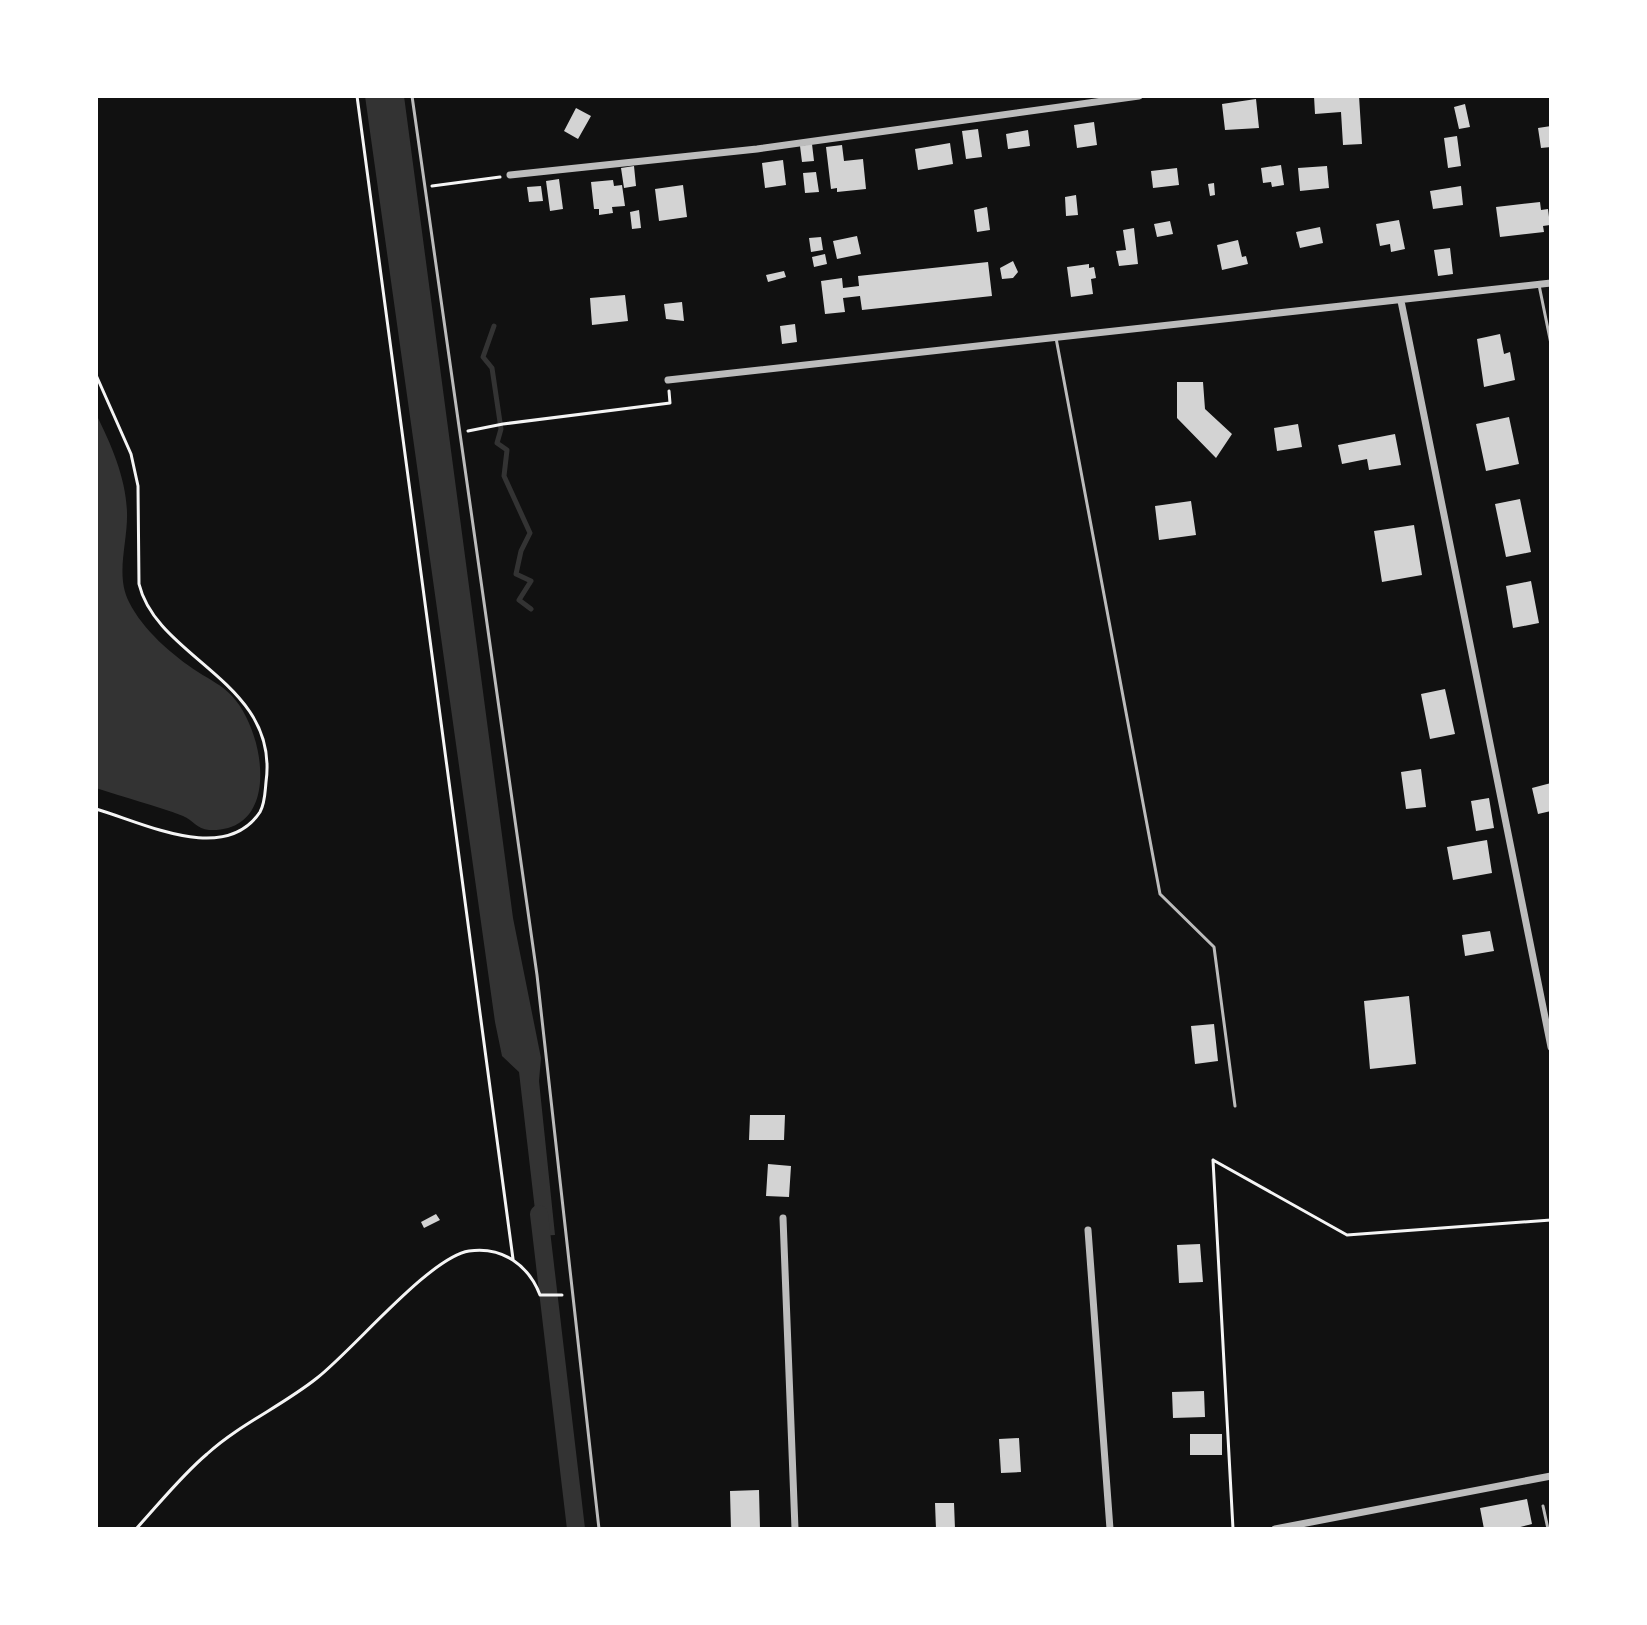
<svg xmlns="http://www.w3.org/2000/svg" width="1647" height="1625" viewBox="0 0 1647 1625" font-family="Inter,sans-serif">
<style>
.water{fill:#333}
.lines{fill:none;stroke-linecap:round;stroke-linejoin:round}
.stream{stroke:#333;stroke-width:5}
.canal{stroke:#333;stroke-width:18}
.building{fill:#d3d3d3}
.path{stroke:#f5f5f5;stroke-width:3}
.service{stroke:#bcbcbc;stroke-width:3}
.minor{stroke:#bcbcbc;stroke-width:7}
</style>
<rect width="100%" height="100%" fill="#111"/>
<path class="water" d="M365,96H404L513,918L541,1058L539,1081L555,1235L538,1236L519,1072L502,1056L495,1022Z
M96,414C111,444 126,478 127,512C128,543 115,574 129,602C143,630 172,655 198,672C209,679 223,686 232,696C265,731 282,833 209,830C197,829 193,820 183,816C155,805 125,798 96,788Z"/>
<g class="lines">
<path class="stream" d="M494,326L483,357L492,368L501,429L497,443L507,450L504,476L530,533L521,551L516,574L531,581L519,600L531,609"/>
<path class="canal" d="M539,1214L576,1529"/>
</g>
<path class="building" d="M1314,96H1359L1362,144L1343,145L1341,112L1315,114Z
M1256,99L1259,128L1225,130L1222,104Z
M1465,104L1470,127L1459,129L1454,107Z
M576,108L591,116L578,139L564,131Z
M1094,122L1097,145L1077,148L1074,125Z
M1551,126V147L1541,148L1538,128Z
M978,129L982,157L966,159L962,131Z
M1028,130L1030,146L1008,149L1006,134Z
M1457,136L1461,166L1448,168L1444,138Z
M950,143L953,164L918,170L915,149Z
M812,144L814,161L802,162L800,146Z
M842,145L844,161L863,159L866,189L837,192V188L831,189L826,147Z
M783,160L786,185L765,188L762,163Z
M1281,165L1284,185L1272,187L1271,182L1263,183L1261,168Z
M634,166L636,186L624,188L621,168Z
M1327,166L1329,188L1300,191L1298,168Z
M1177,168L1179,185L1153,188L1151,171Z
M816,172L819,192L805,193L803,173Z
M559,179L563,209L550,211L546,181Z
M613,180L614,186L622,185L625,206L612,207L613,213L599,215V209H594L591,182Z
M1214,183L1215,195L1210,196L1208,184Z
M683,185L687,217L659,221L655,189Z
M541,186L543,201L529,202L527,187Z
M1461,186L1463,205L1433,209L1430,191Z
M1076,195L1078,215L1066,216L1065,197Z
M1540,202L1541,210L1548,209L1550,225L1543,226L1544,232L1500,237L1496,207Z
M987,207L990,230L977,232L974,210Z
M639,210L641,228L632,229L630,212Z
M1399,220L1405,249L1391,252L1390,244L1380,246L1376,224Z
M1170,221L1173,234L1157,237L1154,224Z
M1320,227L1323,243L1300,248L1296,232Z
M1134,228L1138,264L1119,266L1116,251L1126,250L1123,230Z
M857,236L861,254L837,259L833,241Z
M821,237L823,250L811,252L809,238Z
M1238,240L1242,257L1246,256L1248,264L1222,270L1217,245Z
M1450,248L1453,274L1438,276L1434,250Z
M825,254L827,264L814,267L812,257Z
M1013,261L1018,272L1013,278L1002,279L1000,268Z
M988,262L992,296L862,310L860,296L843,298L845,312L825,314L821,281L842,278L843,288L859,286L858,276Z
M1089,264V268L1094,267L1096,278L1091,279L1093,294L1071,297L1067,267Z
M784,271L786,277L768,282L766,275Z
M625,295L628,321L592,325L590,298Z
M682,302L684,321L666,319L664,304Z
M795,324L797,342L782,344L780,326Z
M1500,334L1504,354L1510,352L1515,380L1484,387L1477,339Z
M1177,382H1203L1205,409L1232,434L1216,458L1177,418Z
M1509,417L1519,464L1486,471L1476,424Z
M1298,424L1302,447L1277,451L1274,428Z
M1395,434L1401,465L1369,470L1367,459L1342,464L1338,445Z
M1520,499L1531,552L1506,557L1495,504Z
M1191,501L1196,535L1159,540L1155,506Z
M1414,525L1422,575L1382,582L1374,531Z
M1531,581L1539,623L1513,628L1506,586Z
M1445,689L1455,734L1430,739L1421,694Z
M1421,769L1426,807L1406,809L1401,772Z
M1551,783V811L1538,814L1532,788Z
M1489,798L1494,828L1476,831L1471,801Z
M1487,840L1492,873L1453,880L1447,847Z
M1490,931L1494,951L1465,956L1462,935Z
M1409,996L1416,1064L1370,1069L1364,1001Z
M1214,1024L1218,1061L1195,1064L1191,1026Z
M750,1115H785L784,1140H749Z
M768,1164L791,1166L789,1197L766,1196Z
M436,1214L440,1220L424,1228L421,1222Z
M1200,1244L1203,1282L1179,1283L1177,1245Z
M1204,1391L1205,1417L1173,1418L1172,1392Z
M1190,1434H1222V1455H1190Z
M1019,1438L1021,1472L1001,1473L999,1439Z
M759,1490L760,1529H731L730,1491Z
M1527,1499L1532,1524L1513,1529H1484L1480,1508Z
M935,1503H954L955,1529H936Z"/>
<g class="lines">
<path class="path" d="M357,96L513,1259
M432,186L500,177
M96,375L131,454L138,486L139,584C157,659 280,682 266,782C265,792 265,803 260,812C225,865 144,823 96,809
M468,431L503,424L670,403L669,391
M1213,1160L1233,1529
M1213,1160L1347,1235L1551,1220
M136,1529C159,1504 181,1476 207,1454C240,1424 282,1406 317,1378C354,1349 430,1257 469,1251C503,1246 529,1266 540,1295H562"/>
<path class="service" d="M412,96L537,975L599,1529
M1539,285L1551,344
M1056,338L1160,894L1214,947L1235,1106
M1543,1506L1548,1529"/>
<path class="minor" d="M510,175L757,149L1139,96
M1401,301L1551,1047
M668,380L1551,283
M783,1218L795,1529
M1088,1230L1110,1529
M1275,1529L1551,1476"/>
</g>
<rect width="1647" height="1625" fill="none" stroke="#ffffff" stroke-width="196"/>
</svg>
